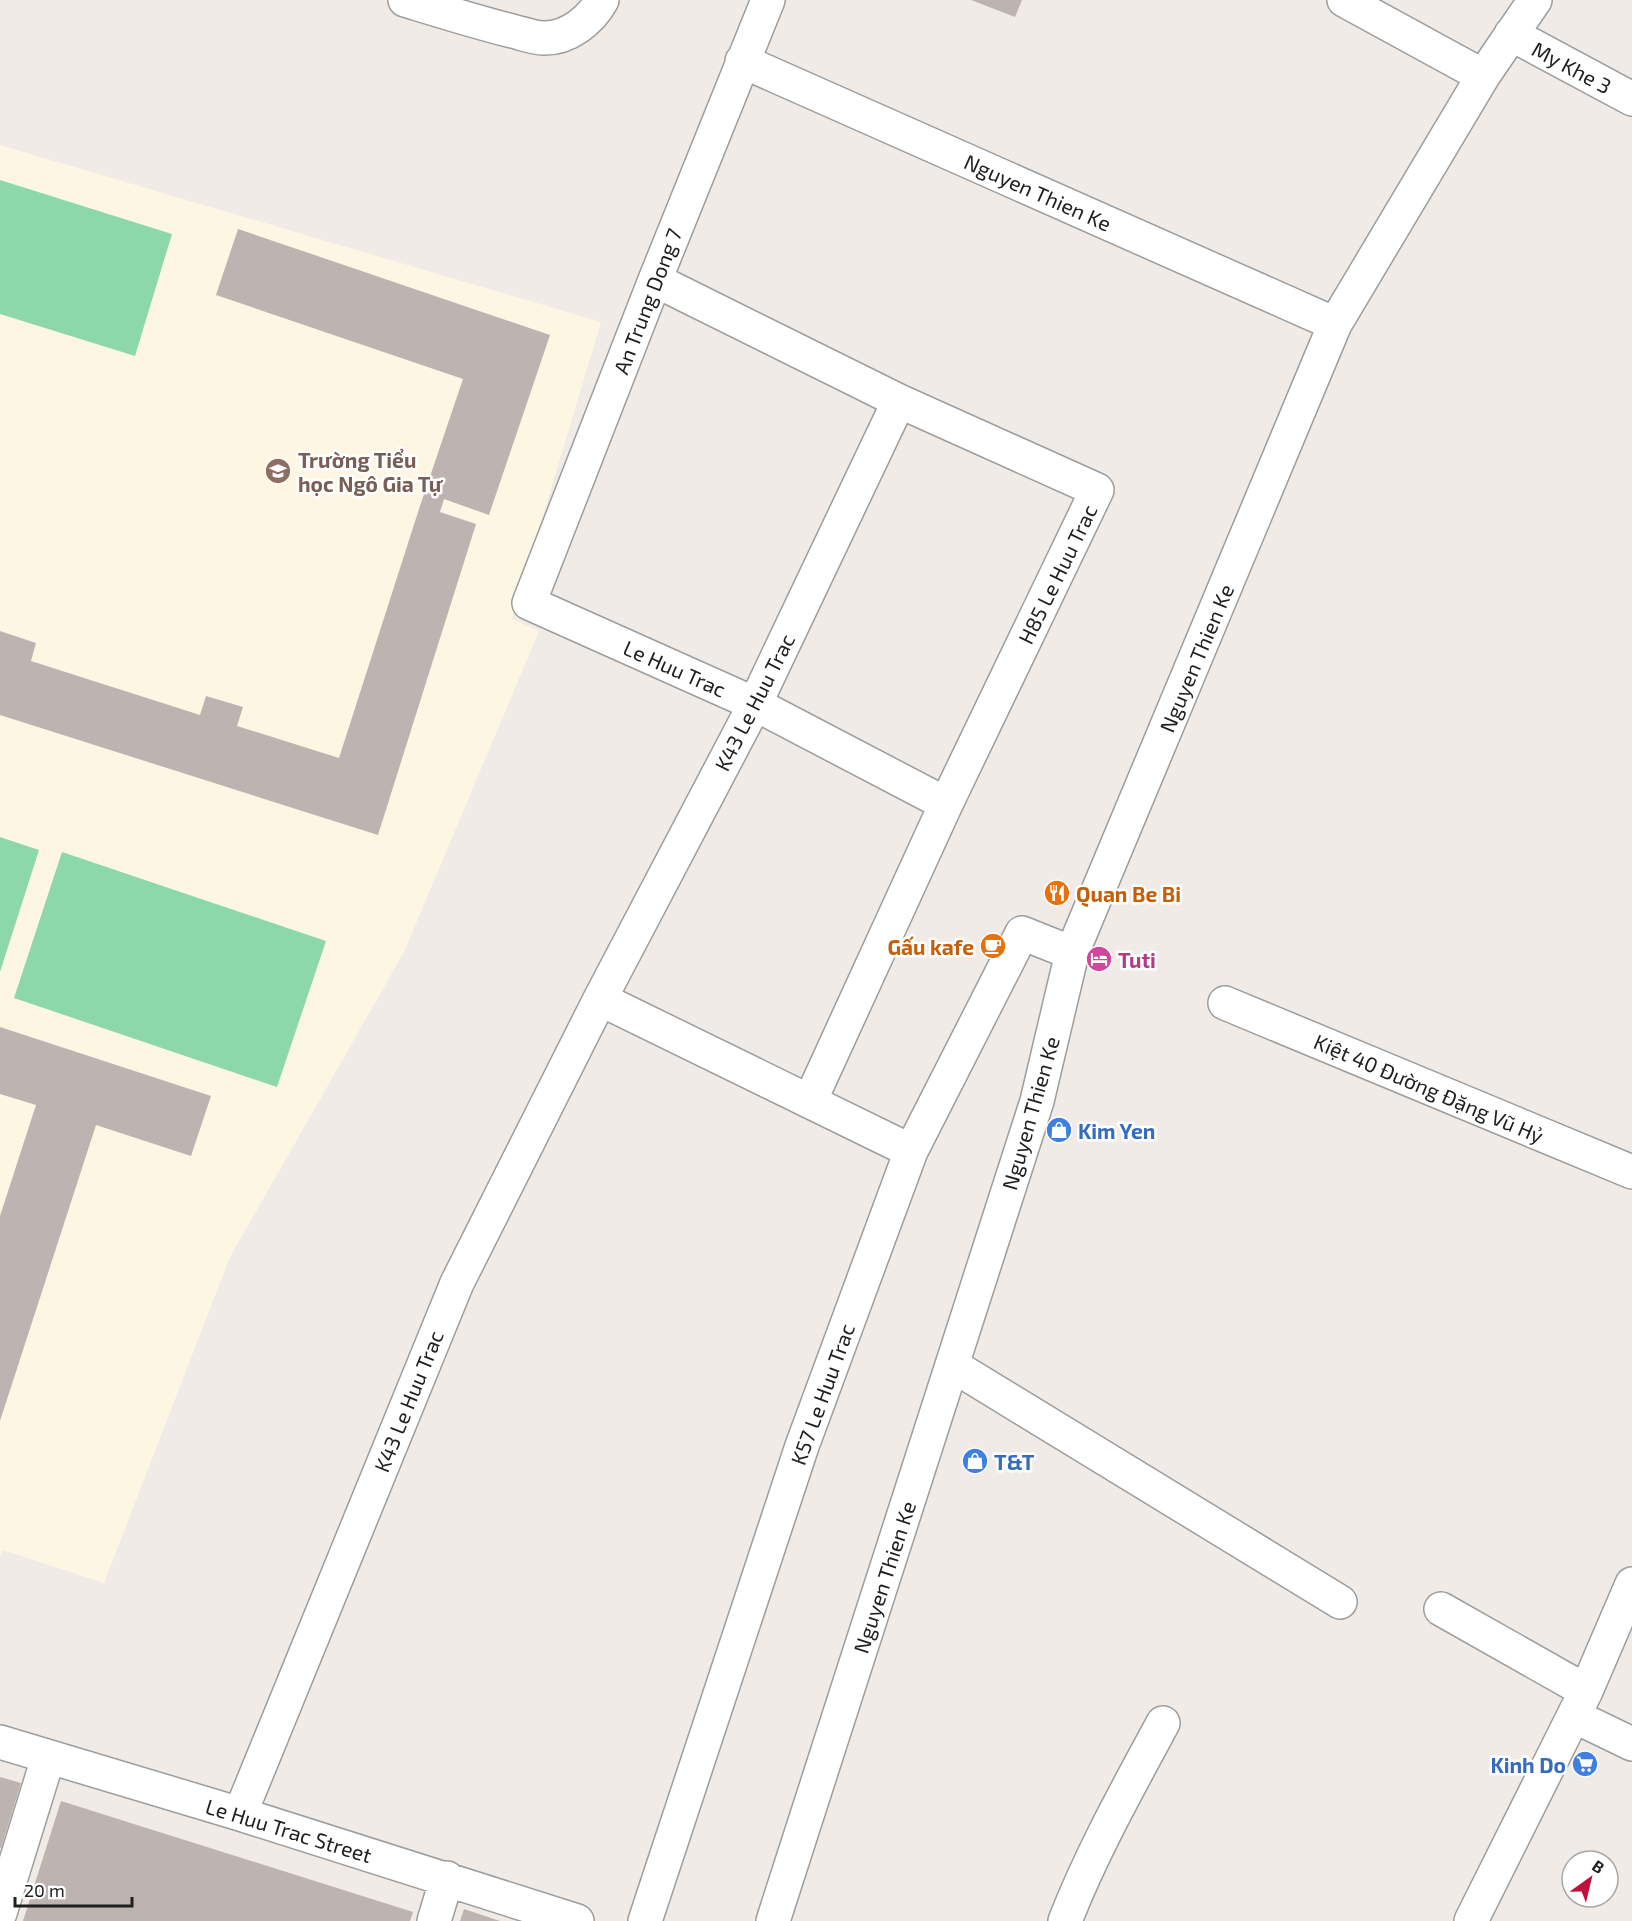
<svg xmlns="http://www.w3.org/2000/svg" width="1632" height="1921" viewBox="0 0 1632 1921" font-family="'Exo 2',sans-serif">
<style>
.education{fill:#fdf6e3}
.pitch{fill:#8cd8a8}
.building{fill:#bdb3b0}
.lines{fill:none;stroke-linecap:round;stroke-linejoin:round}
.minor-casing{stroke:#9d9d9d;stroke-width:36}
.minor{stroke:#fff;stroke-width:33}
.labels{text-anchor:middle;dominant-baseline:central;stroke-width:5;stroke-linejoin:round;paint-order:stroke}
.street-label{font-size:21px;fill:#202020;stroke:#fff}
.education-label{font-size:21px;font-weight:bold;fill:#785e54;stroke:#fff;text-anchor:start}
.food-label{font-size:21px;font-weight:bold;fill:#c56008;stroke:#fff;text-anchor:start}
.hotel-label{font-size:21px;font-weight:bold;fill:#b23c85;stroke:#fff;text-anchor:start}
.shop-label{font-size:21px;font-weight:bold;fill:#366cbe;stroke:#fff;text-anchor:start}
</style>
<rect width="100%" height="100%" fill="#f0ebe7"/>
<path class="education" d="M0,145L601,322L512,619L539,631L404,952L230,1257L104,1583L3,1550L0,1557Z"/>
<path class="pitch" d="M0,180L172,234L135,356L0,314Z
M0,837L39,850L0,972Z
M62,852L326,941L277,1087L14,998Z"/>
<path class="building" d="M971,0H1022L1015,17Z
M238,229L550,335L489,515L444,499L440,512L476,524L378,835L0,715V631L36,643L31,661L200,715L206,696L243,707L237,726L339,758L420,506L463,379L216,295Z
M0,1027L211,1096L191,1156L96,1125L0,1421V1216L36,1105L0,1094Z
M0,1777L21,1783L1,1848H0Z
M61,1801L413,1912L410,1921H23Z
M464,1909L500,1921H460Z"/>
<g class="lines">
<g class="minor-casing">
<path id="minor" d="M405,0C441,11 476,22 512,31C521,33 533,38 543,38C568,39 591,20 602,0
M768,0L655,280L529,603L755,704L946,804
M1344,0L1483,76
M1511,34L1632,99
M742,61L1335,324
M655,280L899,401L1097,490L946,804L810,1101
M600,999L911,1151
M1225,1003L1632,1172
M952,1365L1340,1602
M1441,1609L1586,1691
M1574,1716L1632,1744
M0,1742L240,1814L577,1921
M240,1814L457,1283L600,999L755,704L899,401
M0,1913L48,1758
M434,1921L447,1878
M645,1921L802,1446L911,1151L1022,933L1072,953
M773,1921L1037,1101L1072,953L1335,324L1483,76L1535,0
M1065,1921C1092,1852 1128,1788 1163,1723
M1471,1921L1586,1691L1632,1584"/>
</g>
<use href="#minor" class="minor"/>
</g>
<defs>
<g id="school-disc" transform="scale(1.35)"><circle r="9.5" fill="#8d6e63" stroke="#fff"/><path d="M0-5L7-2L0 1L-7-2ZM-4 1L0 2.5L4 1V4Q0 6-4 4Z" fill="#fff"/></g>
<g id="restaurant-disc" transform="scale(1.35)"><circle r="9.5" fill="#e8710a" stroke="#fff"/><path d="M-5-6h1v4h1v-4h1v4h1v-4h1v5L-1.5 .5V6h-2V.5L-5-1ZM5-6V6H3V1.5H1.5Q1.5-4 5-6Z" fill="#fff"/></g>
<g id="cafe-disc" transform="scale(1.35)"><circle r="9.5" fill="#e8710a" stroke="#fff"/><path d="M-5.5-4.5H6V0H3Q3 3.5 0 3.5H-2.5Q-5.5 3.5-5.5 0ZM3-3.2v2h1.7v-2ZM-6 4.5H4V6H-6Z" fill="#fff"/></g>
<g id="hotel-disc" transform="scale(1.35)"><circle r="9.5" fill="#d1479c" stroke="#fff"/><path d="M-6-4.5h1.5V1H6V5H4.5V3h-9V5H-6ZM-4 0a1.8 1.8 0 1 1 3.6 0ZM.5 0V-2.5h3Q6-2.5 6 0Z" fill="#fff"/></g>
<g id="shop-disc" transform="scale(1.35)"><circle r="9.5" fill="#3f7fe0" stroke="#fff"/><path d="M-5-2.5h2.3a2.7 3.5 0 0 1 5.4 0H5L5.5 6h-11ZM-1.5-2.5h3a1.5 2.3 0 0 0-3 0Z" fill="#fff"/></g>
<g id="supermarket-disc" transform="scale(1.35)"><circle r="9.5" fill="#3f7fe0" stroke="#fff"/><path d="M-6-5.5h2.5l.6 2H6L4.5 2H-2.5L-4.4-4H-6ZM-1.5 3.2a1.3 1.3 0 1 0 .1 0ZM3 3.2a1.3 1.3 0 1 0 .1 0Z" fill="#fff"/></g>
</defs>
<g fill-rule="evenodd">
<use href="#school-disc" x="278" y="471"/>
<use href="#restaurant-disc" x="1057" y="893"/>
<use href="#cafe-disc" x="993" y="946"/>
<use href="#hotel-disc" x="1099" y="959"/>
<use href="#shop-disc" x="1059" y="1130"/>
<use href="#shop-disc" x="975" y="1461"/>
<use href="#supermarket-disc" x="1585" y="1764"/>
</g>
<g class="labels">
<g class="street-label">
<text transform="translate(1572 67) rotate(28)">My Khe 3</text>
<text transform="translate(1038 192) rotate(24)">Nguyen Thien Ke</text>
<text transform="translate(647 301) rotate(-69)">An Trung Dong 7</text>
<text transform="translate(1057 574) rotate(-64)">H85 Le Huu Trac</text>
<text transform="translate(1196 658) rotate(-67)">Nguyen Thien Ke</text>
<text transform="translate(675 668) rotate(24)">Le Huu Trac</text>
<text transform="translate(754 702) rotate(-63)">K43 Le Huu Trac</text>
<text transform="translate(1429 1088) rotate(23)">Kiệt 40 Đường Đặng Vũ Hỷ</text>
<text transform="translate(1030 1113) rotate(-74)">Nguyen Thien Ke</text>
<text transform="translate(822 1394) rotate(-70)">K57 Le Huu Trac</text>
<text transform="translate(408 1401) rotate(-68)">K43 Le Huu Trac</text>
<text transform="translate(884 1577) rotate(-72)">Nguyen Thien Ke</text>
<text transform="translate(289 1830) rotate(17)">Le Huu Trac Street</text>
</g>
<g class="education-label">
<text x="298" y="459">Trường Tiểu<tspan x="298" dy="24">học Ngô Gia Tự</tspan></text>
</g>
<g class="food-label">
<text x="1076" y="893">Quan Be Bi</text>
<text x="974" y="946" text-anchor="end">Gấu kafe</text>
</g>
<g class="hotel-label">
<text x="1118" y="959">Tuti</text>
</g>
<g class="shop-label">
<text x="1078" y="1130">Kim Yen</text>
<text x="994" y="1461">T&amp;T</text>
<text x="1566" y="1764" text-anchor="end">Kinh Do</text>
</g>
</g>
<g transform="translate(1590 1879) rotate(34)"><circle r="28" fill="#ffffff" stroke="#a6a6a6" stroke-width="1.5"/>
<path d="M0-4.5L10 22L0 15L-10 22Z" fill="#c0103c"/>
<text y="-9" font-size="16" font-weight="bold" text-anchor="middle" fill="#202020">B</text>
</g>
<path d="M15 1897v9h117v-9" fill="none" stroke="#202020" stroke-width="3"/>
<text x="24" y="1897" font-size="18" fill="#202020" stroke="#ffffff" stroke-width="4.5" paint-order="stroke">20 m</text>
</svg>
